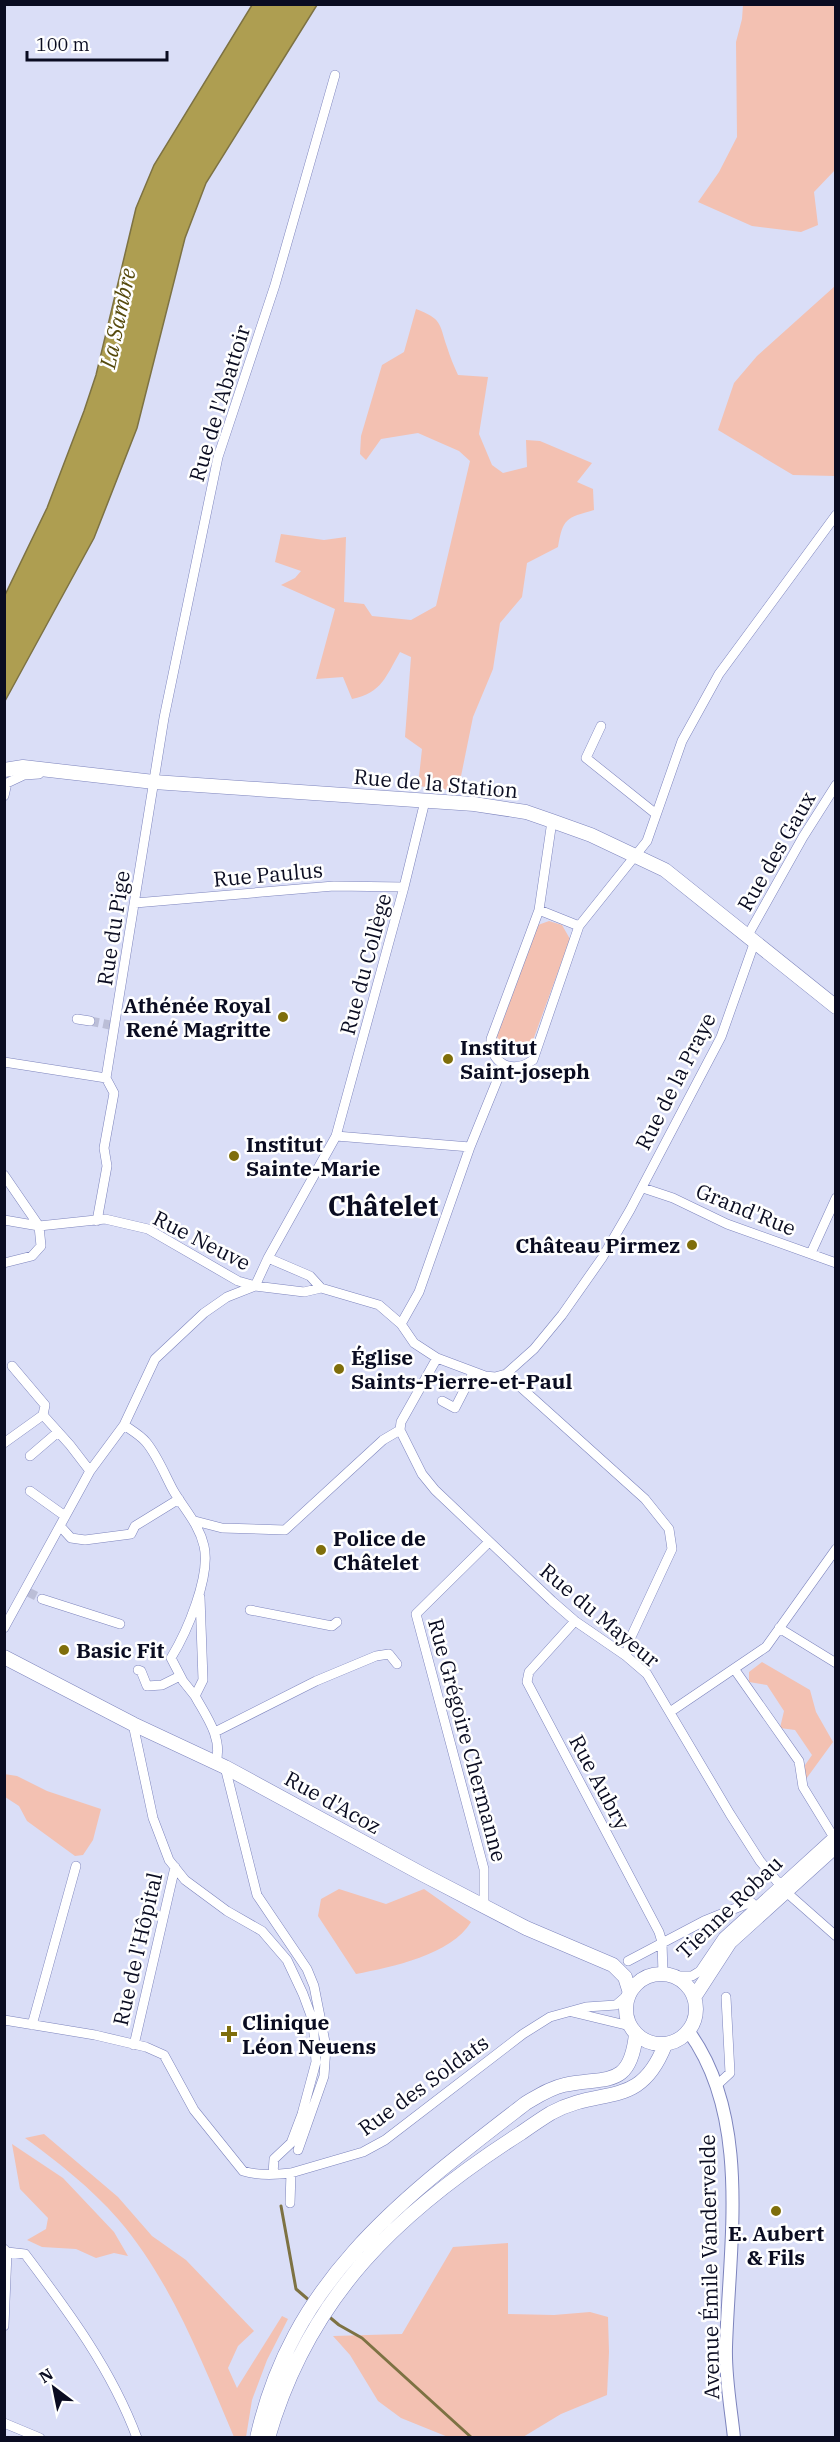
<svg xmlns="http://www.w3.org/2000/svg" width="840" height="2442" viewBox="0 0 840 2442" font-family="'IBM Plex Serif',serif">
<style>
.green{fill:#f3c1b2}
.water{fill:#ae9e51;stroke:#7d7243;stroke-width:1.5}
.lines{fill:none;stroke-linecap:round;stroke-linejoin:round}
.stream{stroke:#7d7243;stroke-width:3}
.street-tunnel{stroke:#bbbed7;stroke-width:9;stroke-dasharray:9 4.5;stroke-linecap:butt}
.street-casing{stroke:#7d84bd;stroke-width:10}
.secondary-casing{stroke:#7d84bd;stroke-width:14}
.primary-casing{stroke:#7d84bd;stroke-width:15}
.street{stroke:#fff;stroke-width:9}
.secondary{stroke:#fff;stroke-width:12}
.primary{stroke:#fff;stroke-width:14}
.poi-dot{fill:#7f6e0b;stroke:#fff;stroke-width:2}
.labels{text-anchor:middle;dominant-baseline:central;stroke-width:5;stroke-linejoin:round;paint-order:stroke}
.street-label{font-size:21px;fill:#0a0c21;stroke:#fff}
.poi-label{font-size:21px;font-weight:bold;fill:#0a0c21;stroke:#fff;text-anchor:start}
.water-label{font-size:22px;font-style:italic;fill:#564a0d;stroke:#fff}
.district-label{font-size:27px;font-weight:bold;fill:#0a0c21;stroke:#fff}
</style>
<rect width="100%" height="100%" fill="#dadef7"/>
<path class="green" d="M743,5H835V170L814,192L818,225L801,232L752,226L698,202L719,172L737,137L736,42L742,19Z
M835,286V476L793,475L718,430L734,383L757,356Z
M416,309C442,319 439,323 447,347C450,357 454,366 458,375L488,377L479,434L492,465L503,473L527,467L526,440L540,441L592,463L577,482L593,489L594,510C566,518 563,518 558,547L527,563L522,597L500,623L493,669L473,717L458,791L418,786L422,749L405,737L411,657L400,652C386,676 382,693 352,699L343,677L316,679L335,609L281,585L295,578L301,571L275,562L281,534L324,540L346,537L344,602L364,604L372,616L411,620L436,606L470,461L459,451L418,433L381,439L366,460L360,454L361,436L382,365L404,352Z
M549,921L562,925L570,939L528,1054L519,1057H508L500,1049L497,1036L538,925Z
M762,1662L810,1690L816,1712L833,1742L806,1779L803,1768L812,1755L795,1730L780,1728L784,1711L767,1685L749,1682V1672Z
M4,1774L17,1776L47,1791L101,1809L93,1840L83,1855L75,1856L27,1821L19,1806L5,1797Z
M339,1889L386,1904L424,1889L471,1922C451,1955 392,1967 356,1974L318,1916L321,1899Z
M44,2134L118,2197L152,2236L186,2260L254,2331L238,2346L228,2368L237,2388L282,2316L288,2319L267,2360L252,2400L246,2437H234C202,2362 172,2282 118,2219C91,2188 58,2162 25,2138Z
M12,2144L63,2178L114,2232L128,2256L114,2253L96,2258L76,2249L42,2247L27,2240L46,2229L48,2218L20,2189Z
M508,2243V2314L554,2315L590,2312L608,2317L609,2352L607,2395L561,2414L523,2437H448L401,2418L378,2401L350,2355L333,2336L402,2334L453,2247Z"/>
<path class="water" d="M252,5H317L206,183L185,238L137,428L94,538L5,701V595L47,508L84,411L96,375L136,208L154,165Z"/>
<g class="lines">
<path class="stream" d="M281,2206L296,2289L310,2301
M327,2315L339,2325L362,2338L472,2438"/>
<path class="street-tunnel" d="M90,1021L110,1025
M28,1592L42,1599"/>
<g class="street-casing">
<path id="street" d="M601,726L586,758L656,814
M4,796L7,783L24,775L39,774
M135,903L334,886L404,887
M539,910L579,926L533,1060C513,1074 490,1065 491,1039L539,910L552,821
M579,926L647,841L682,741L719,674L836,515
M748,935L803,837L836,785
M77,1019L90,1021
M4,1062L106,1078
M106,1078L164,718L218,457L275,285L335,75
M336,1136L470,1147
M4,1175L39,1226
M643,1188L673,1198L727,1224L836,1263
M4,1220L39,1226L105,1219L148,1229L238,1281L255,1286L304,1292L321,1288L379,1305L401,1324L414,1343L437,1358L485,1376L495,1377L506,1374L534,1349L562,1315L602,1258L630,1210L721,1037L755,941
M97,1221L107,1166L104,1148L114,1093L106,1078
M811,1253L836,1198
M268,1258L310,1276L321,1288
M4,1263L32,1256L41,1246L39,1226
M255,1286L268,1258L336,1136L404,887L425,801
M401,1324L419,1292L470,1147L503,1066
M437,1358L401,1422L400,1430L422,1474L435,1490L552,1601L575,1621L626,1656L647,1674L730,1814L760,1861L780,1885
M12,1366L45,1405L43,1415
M506,1374L645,1499L669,1529L672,1549L631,1637L626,1656
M442,1401L455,1408L473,1373
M43,1415L70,1445L90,1471
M124,1425C131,1430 140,1435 146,1442C157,1455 165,1475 173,1490C184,1509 199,1524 204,1546C211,1576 187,1632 171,1658L183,1681L195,1696
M4,1443L43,1415
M30,1456L58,1432
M30,1491L65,1516
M195,1521L222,1528L285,1530L383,1440L400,1430
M60,1526L71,1538L85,1540L131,1534L135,1526L179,1499
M200,1597L203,1680L195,1696C206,1716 223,1738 216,1762
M42,1599L120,1624
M250,1610L332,1626L337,1622
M575,1621L529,1672L527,1682L659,1932L662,1942L663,1974
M4,1628L90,1471L124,1425L155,1359L204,1313L227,1297L255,1286
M779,1628L836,1663
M138,1670L141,1671L147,1686L162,1685L180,1676
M735,1670L799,1761L803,1787L833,1836
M670,1712L766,1647L836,1549
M133,1724L153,1818L169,1860L185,1880L227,1911L262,1931L287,1960L303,1994L313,2021L316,2062L302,2114L291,2143L274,2159L273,2174
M215,1732L316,1681L376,1656L389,1654L397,1664
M225,1767L257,1895L307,1969L314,1986L326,2047L324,2076L298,2150
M785,1891L836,1936
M484,1906V1869L416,1614L489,1542
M628,1961L704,1921L751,1902L756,1907
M675,1976H692L700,1971L723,1937L836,1834
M572,2012L630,2026
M4,2020L95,2035L146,2047L164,2055L194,2110L243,2171C259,2176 275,2175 291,2173L363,2152L385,2140L523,2034L550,2017L586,2007L616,2005L630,1993
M32,2025L76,1866
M134,2045L175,1867
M716,2086L730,2073L726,1997
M290,2203L291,2173
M4,2249L7,2252L4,2326
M7,2252L25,2254C68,2311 112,2370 137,2438
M4,2423L40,2438"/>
</g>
<g class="secondary-casing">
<path id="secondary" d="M689,2032C752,2119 729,2245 726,2347C725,2377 731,2408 734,2438"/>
</g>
<g class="primary-casing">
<path id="primary" d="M4,770L23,767L154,782L474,804L526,812L552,821L591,835L665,870L836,1007
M4,1657L133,1724L225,1767L422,1874L526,1928L613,1965L625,1977L630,1993
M626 2009a35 35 0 1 1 70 0a35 35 0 1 1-70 0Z
M695,1996L730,1942L836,1846
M257,2438C292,2279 404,2197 526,2103C538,2096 550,2088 564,2085C607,2076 630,2089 636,2034
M268,2438C309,2295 399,2211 521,2133C531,2126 541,2119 551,2113C602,2085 639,2111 665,2045"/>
</g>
<use href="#street" class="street"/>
<use href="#secondary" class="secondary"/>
<use href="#primary" class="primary"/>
</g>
<g class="poi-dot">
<circle cx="283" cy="1017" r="6"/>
<circle cx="448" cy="1059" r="6"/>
<circle cx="234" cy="1156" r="6"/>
<circle cx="692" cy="1245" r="6"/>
<circle cx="339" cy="1369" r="6"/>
<circle cx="321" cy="1550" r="6"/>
<circle cx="64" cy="1650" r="6"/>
<path d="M226 2025h6v6h6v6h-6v6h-6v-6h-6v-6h6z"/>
<circle cx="776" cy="2211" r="6"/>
</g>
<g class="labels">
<g class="street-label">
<text transform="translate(219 403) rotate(-73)">Rue de l'Abattoir</text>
<text transform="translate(436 783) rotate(5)">Rue de la Station</text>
<text transform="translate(776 851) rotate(-60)">Rue des Gaux</text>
<text transform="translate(268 874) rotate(-5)">Rue Paulus</text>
<text transform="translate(113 928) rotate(-81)">Rue du Pige</text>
<text transform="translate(365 964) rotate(-75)">Rue du Collège</text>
<text transform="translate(675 1081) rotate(-63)">Rue de la Praye</text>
<text transform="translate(746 1209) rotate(22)">Grand'Rue</text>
<text transform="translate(202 1240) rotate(27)">Rue Neuve</text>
<text transform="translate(600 1615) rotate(40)">Rue du Mayeur</text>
<text transform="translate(468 1740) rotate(75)">Rue Grégoire Chermanne</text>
<text transform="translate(600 1782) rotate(62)">Rue Aubry</text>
<text transform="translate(333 1802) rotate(29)">Rue d'Acoz</text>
<text transform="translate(729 1907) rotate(-44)">Tienne Robau</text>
<text transform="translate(137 1949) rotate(-77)">Rue de l'Hôpital</text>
<text transform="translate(423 2085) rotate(-36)">Rue des Soldats</text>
<text transform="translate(709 2267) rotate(-91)">Avenue Émile Vandervelde</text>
</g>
<g class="poi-label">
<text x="271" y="1005" text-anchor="end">Athénée Royal<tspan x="271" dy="24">René Magritte</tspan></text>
<text x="460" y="1047">Institut<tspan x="460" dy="24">Saint-joseph</tspan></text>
<text x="246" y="1144">Institut<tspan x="246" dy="24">Sainte-Marie</tspan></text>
<text x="680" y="1245" text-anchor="end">Château Pirmez</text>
<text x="351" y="1357">Église<tspan x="351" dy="24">Saints-Pierre-et-Paul</tspan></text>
<text x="333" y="1538">Police de<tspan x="333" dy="24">Châtelet</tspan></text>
<text x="76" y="1650">Basic Fit</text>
<text x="242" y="2022">Clinique<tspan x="242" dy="24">Léon Neuens</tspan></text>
<text x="776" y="2233" text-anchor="middle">E. Aubert<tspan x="776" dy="24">&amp; Fils</tspan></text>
</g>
<g class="water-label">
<text transform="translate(117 318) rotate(-78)">La Sambre</text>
</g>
<g class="district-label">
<text x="383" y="1205">Châtelet</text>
</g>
</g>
<rect width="840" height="2442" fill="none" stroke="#0a0c21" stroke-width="12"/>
<g transform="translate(54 2388) rotate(328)" stroke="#ffffff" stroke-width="4.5" paint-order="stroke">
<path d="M0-4.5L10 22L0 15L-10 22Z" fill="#0a0c21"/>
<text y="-9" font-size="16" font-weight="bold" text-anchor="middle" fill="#0a0c21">N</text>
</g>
<path d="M27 51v9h140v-9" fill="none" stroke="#0a0c21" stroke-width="3"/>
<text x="36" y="51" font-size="18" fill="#0a0c21" stroke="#ffffff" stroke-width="4.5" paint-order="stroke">100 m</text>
</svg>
